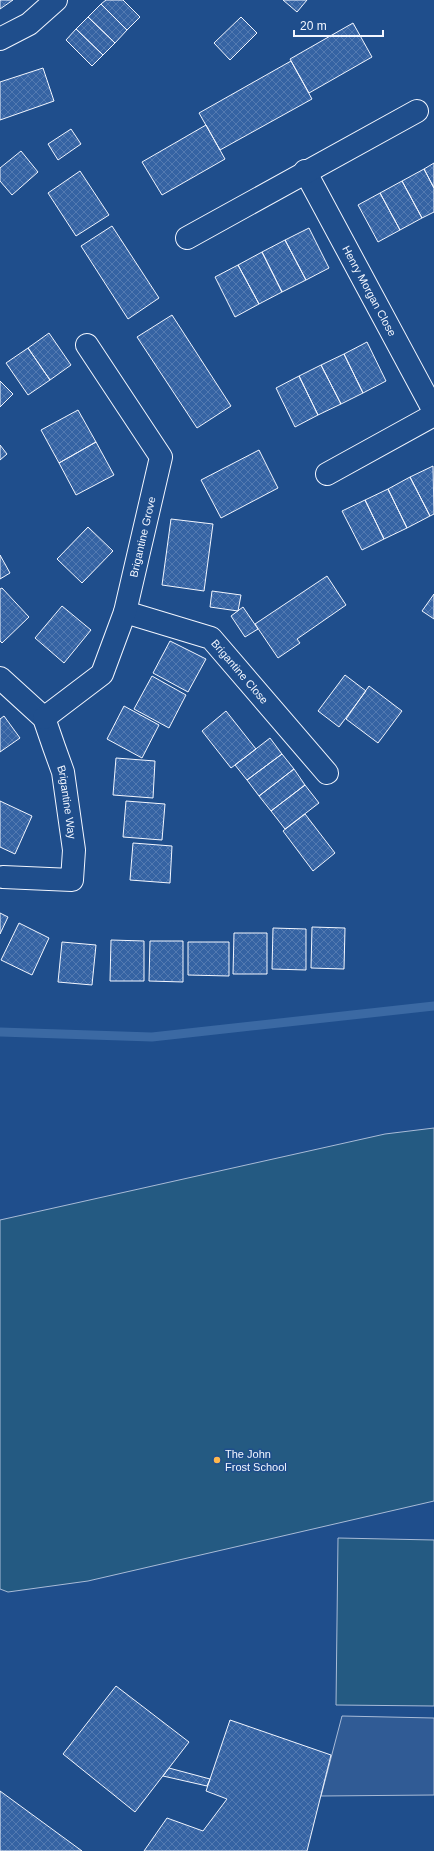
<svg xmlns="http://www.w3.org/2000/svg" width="434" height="1851" viewBox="0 0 434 1851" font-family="Helvetica,sans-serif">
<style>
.garden{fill:#245a82;stroke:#a8bbd7}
.parking{fill:#305b95;stroke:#a8bbd7}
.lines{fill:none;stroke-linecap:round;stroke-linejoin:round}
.stream{stroke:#3b69a3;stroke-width:9}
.building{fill:url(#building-cross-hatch);stroke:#f2f6ff}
.minor-casing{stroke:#f2f6ff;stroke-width:24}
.minor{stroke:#1f4e8c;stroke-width:22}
.poi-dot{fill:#ffb74d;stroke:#1f4e8c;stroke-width:1.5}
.labels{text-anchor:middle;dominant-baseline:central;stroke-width:3;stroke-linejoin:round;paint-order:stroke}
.street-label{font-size:11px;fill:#f2f6ff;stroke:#1f4e8c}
.poi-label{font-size:11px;fill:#f2f6ff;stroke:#1f4e8c;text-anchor:start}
</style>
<defs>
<pattern id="building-cross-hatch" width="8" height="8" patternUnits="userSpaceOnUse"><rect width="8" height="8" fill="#3563a3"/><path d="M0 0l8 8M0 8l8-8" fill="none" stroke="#537ab1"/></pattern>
</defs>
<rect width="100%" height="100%" fill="#1f4e8c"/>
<path class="garden" d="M434,1128V1501L88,1581L8,1592L0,1589V1220L385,1134Z
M338,1538L434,1540V1706L336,1705Z"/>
<path class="parking" d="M342,1716L434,1718V1795L321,1796Z"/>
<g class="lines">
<path class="stream" d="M0,1032L152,1037L434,1006"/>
</g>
<path class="building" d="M0,0H13L0,9Z
M106,0H123L140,17L127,30L101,4Z
M283,0H307L297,12Z
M101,4L127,30L115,43L88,17Z
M88,17L115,43L103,55L76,29Z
M241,17L257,33L230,60L214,43Z
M353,23L372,57L309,93L290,59Z
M76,29L103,55L92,66L66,40Z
M291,61L312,99L220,150L199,113Z
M43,68L54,101L0,120V82Z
M206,125L225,159L162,195L142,162Z
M71,129L81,144L58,160L48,144Z
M21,151L38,172L12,195L0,181V168Z
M434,163V188L424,169Z
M424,169L434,188V212L422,218L402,181Z
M80,171L109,215L76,236L48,193Z
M402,181L422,218L400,230L380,193Z
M380,193L400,230L378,242L358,205Z
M112,226L159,298L128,319L81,246Z
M309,228L329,268L306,280L285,240Z
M285,240L306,280L282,292L262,252Z
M262,252L282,292L259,304L238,265Z
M238,265L259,304L235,317L215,277Z
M172,315L231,406L197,428L137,337Z
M49,333L71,365L50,380L28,348Z
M367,342L386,381L363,393L344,354Z
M28,348L50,380L28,395L6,363Z
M344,354L363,393L341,404L321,365Z
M321,365L341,404L318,415L299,376Z
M299,376L318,415L295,427L276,388Z
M0,381L13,394L0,407Z
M78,410L96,442L59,463L41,430Z
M96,442L114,475L76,495L59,463Z
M0,445L7,454L0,460Z
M259,450L278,488L221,518L201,480Z
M433,466L434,514L430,516L410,477Z
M410,477L430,516L407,528L388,489Z
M388,489L407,528L384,539L365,500Z
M365,500L384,539L362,550L342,511Z
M171,519L213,524L204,591L162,585Z
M88,527L113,551L82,583L57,559Z
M0,555L10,573L0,579Z
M327,576L346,605L297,639L300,643L278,658L255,624Z
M2,588L29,617L2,643L0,641V589Z
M212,591L241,595L238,611L210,607Z
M434,594V619L422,611Z
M62,606L91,630L64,663L35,638Z
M243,607L258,629L245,637L231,616Z
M170,641L206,659L188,692L153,673Z
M345,675L366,691L339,727L318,711Z
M152,676L186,695L169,728L134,709Z
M369,686L402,711L378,743L346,719Z
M124,706L159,725L142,758L107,739Z
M226,711L256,749L231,768L202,731Z
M4,716L20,738L0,752V719Z
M270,738L282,754L247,780L235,765Z
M282,754L294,769L259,796L247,780Z
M116,758L155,761L153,798L113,795Z
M294,769L305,785L271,811L259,796Z
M305,785L319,803L285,829L271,811Z
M0,801L32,816L15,854L0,847Z
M126,801L165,804L162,840L123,837Z
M305,814L335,853L313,871L283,831Z
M133,843L172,846L170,883L130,880Z
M0,913L8,917L0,934Z
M19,923L49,938L32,975L1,960Z
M312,927L345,928L344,969L311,968Z
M273,928L306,929V970L272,969Z
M234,933H267V974H233Z
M111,940L144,941V981H110Z
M150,941H183V982L149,981Z
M62,942L96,945L92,985L58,982Z
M188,942H229V976L188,975Z
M116,1686L189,1742L135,1812L63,1754Z
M230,1720L331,1755L307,1851H144L167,1818L203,1831L227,1799L206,1791Z
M169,1768L210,1779L207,1786L163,1776Z
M0,1791L82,1851H0Z"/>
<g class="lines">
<g class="minor-casing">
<g id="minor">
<path d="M0,39L29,24L56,0"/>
<path id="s1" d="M305,171L434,411"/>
<path d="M187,238L417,111"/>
<path d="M327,474L434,415"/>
<path id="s2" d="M125,612L211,638L327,773"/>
<path id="s3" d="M0,678L44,718L54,747L63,772L74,850L72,880L3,877"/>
<path id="s4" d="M44,718L102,674L125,612L161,457L87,345"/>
</g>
</g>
<use href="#minor" class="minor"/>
</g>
<circle class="poi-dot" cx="217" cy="1460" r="4"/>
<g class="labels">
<g class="street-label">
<text stroke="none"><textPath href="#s1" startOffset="136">Henry Morgan Close</textPath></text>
<text stroke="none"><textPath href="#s4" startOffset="216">Brigantine Grove</textPath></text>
<text stroke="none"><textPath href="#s2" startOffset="134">Brigantine Close</textPath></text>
<text stroke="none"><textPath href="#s3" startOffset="147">Brigantine Way</textPath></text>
</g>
<g class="poi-label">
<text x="225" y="1454">The John<tspan x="225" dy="13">Frost School</tspan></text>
</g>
</g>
<path d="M294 30v6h89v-6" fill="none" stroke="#f2f6ff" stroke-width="2"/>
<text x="300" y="30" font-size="12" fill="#f2f6ff" stroke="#1f4e8c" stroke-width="3" paint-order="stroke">20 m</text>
</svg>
